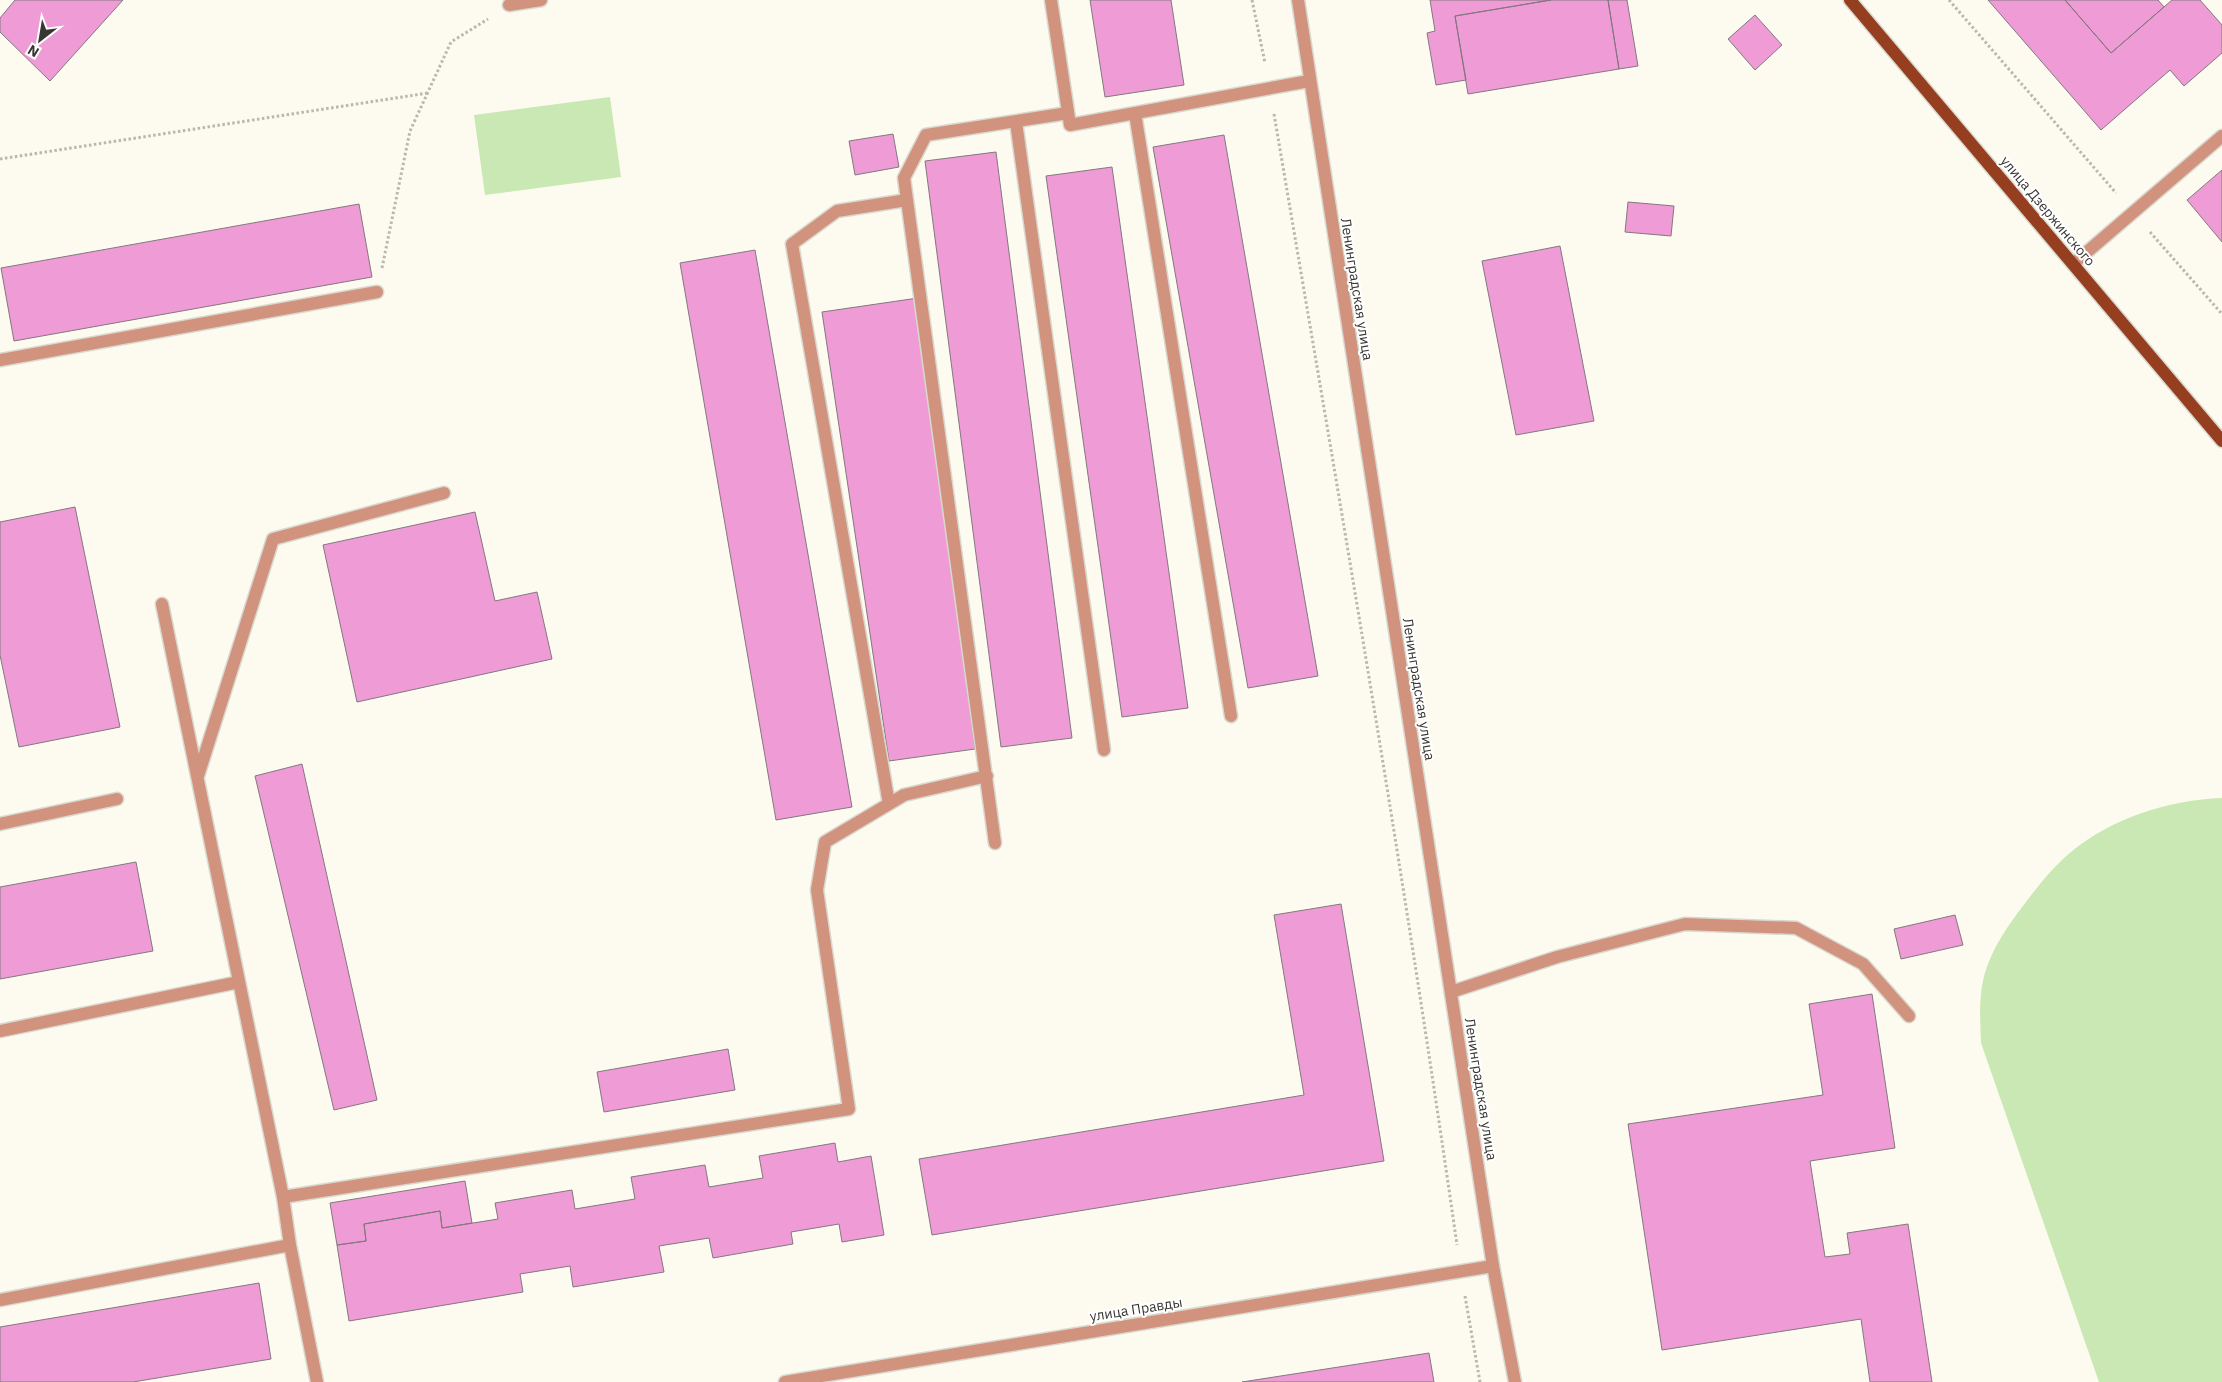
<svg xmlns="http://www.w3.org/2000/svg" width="2222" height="1382" viewBox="0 0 2222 1382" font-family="'IBM Plex Sans',sans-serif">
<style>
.green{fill:#c9e8b3}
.building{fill:#ef9bd5;stroke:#82787f}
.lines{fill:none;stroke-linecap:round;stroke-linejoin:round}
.service-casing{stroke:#d9d8ce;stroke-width:15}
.minor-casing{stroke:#d9d8ce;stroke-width:15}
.tertiary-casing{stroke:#d9d8ce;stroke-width:15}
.primary-casing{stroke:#d9d8ce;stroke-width:15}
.path{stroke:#b9b7ae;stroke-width:3;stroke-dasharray:2.5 2.5;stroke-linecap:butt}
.service{stroke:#d1927e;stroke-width:12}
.minor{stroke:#d1927e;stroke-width:12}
.tertiary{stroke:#d1927e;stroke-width:12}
.primary{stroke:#953e20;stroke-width:12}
.labels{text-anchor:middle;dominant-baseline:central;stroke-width:4;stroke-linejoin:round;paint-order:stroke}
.street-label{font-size:14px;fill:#373632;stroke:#fff}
</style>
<rect width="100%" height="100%" fill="#fdfbf0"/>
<path class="green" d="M610,97L621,177L485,195L474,115Z
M2222,798V1382H2099L1981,1043C1980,1017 1978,989 1988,964C1996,943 2009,924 2023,906C2037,887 2053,867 2071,852C2112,818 2169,800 2222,798Z"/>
<path class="building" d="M15,0H123L50,81L0,32V18Z
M1090,0H1171L1184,85L1105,97Z
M1430,0H1551L1455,16L1466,80L1436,85L1427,33L1435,31Z
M1551,0H1608L1619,69L1468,94L1455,16Z
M1608,0H1627L1638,66L1619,69Z
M1988,0H2065L2111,53L2172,0H2200L2222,25V53L2184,86L2170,70L2101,130Z
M2065,0H2158L2164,7L2111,53Z
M1755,15L1782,45L1755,70L1728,39Z
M893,134L899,167L855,175L849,141Z
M1224,135L1318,676L1248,688L1153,147Z
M996,152L1072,738L1001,747L925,161Z
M1112,167L1188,708L1122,717L1046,176Z
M2222,170V242L2187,200Z
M1628,202L1674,206L1671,236L1625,232Z
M359,204L372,277L14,341L1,268Z
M1560,246L1594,421L1516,435L1482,261Z
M755,250L852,807L776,820L680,263Z
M918,298L975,749L889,761L822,312Z
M75,507L120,727L19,747L0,655V522Z
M475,512L495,601L537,592L552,659L357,702L323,545Z
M302,764L377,1100L334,1110L255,776Z
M136,862L153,951L0,979V887Z
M1341,904L1384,1161L932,1235L919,1159L1304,1095L1274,915Z
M1955,915L1963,945L1901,959L1894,929Z
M1872,994L1895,1148L1810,1161L1825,1257L1850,1254L1847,1233L1908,1224L1932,1382H1870L1861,1319L1662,1350L1628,1124L1823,1095L1809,1004Z
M728,1049L735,1090L604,1112L597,1072Z
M835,1143L838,1162L871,1156L884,1235L842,1242L839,1224L791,1232L793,1244L713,1258L709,1238L659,1246L664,1272L573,1287L570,1266L520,1274L523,1292L349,1321L337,1245L366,1241L364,1224L440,1211L442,1228L498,1219L495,1203L572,1190L575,1209L635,1199L631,1177L705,1165L709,1187L763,1178L759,1156Z
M465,1181L472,1223L442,1228L440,1211L364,1224L366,1241L337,1245L330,1203Z
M259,1283L271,1359L133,1382H0V1327Z
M1429,1353L1434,1382H1242Z"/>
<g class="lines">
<g class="service-casing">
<path id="service" d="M1051,0L1070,125L1309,81
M509,5L541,0
M1135,113L1231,716
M1016,122L1104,750
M2073,264L2222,136
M0,360L377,292
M162,604L283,1197
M198,776L273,539L444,493
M889,804L792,244L837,211L907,200
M0,824L117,799
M995,843L904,178L926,135L1068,113
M1451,992L1557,957L1685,924L1796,928L1863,964L1909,1016
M0,1031L239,982
M290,1245L283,1197L849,1109L817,890L825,842L904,795L987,776
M0,1300L290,1245L317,1382"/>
</g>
<g class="minor-casing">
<path id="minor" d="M785,1382L1493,1266"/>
</g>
<g class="tertiary-casing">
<path id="tertiary" d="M1298,0L1493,1266L1515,1382"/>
</g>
<g class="primary-casing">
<path id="primary" d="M1850,0L2222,441"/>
</g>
<path class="path" d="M1252,0L1265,63
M1949,0L2116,193
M1274,114C1338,490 1403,867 1457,1245
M0,159L428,93
M2150,232L2222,314
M382,268L410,131L451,42L488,19
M1465,1296L1480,1382"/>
<use href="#service" class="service"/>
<use href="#minor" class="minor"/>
<use href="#tertiary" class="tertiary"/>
<use href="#primary" class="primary"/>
</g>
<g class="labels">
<g class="street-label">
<text transform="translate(2048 211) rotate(50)">улица Дзержинского</text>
<text transform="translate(1357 289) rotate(81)">Ленинградская улица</text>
<text transform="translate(1419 689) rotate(81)">Ленинградская улица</text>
<text transform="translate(1481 1089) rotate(81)">Ленинградская улица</text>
<text transform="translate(1136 1309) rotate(-9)">улица Правды</text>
</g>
</g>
<g transform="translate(40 40) rotate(211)" stroke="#ffffff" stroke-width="4" paint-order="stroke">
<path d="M0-4L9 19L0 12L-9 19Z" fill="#373632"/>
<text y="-8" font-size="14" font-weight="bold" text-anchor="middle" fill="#373632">N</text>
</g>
</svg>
